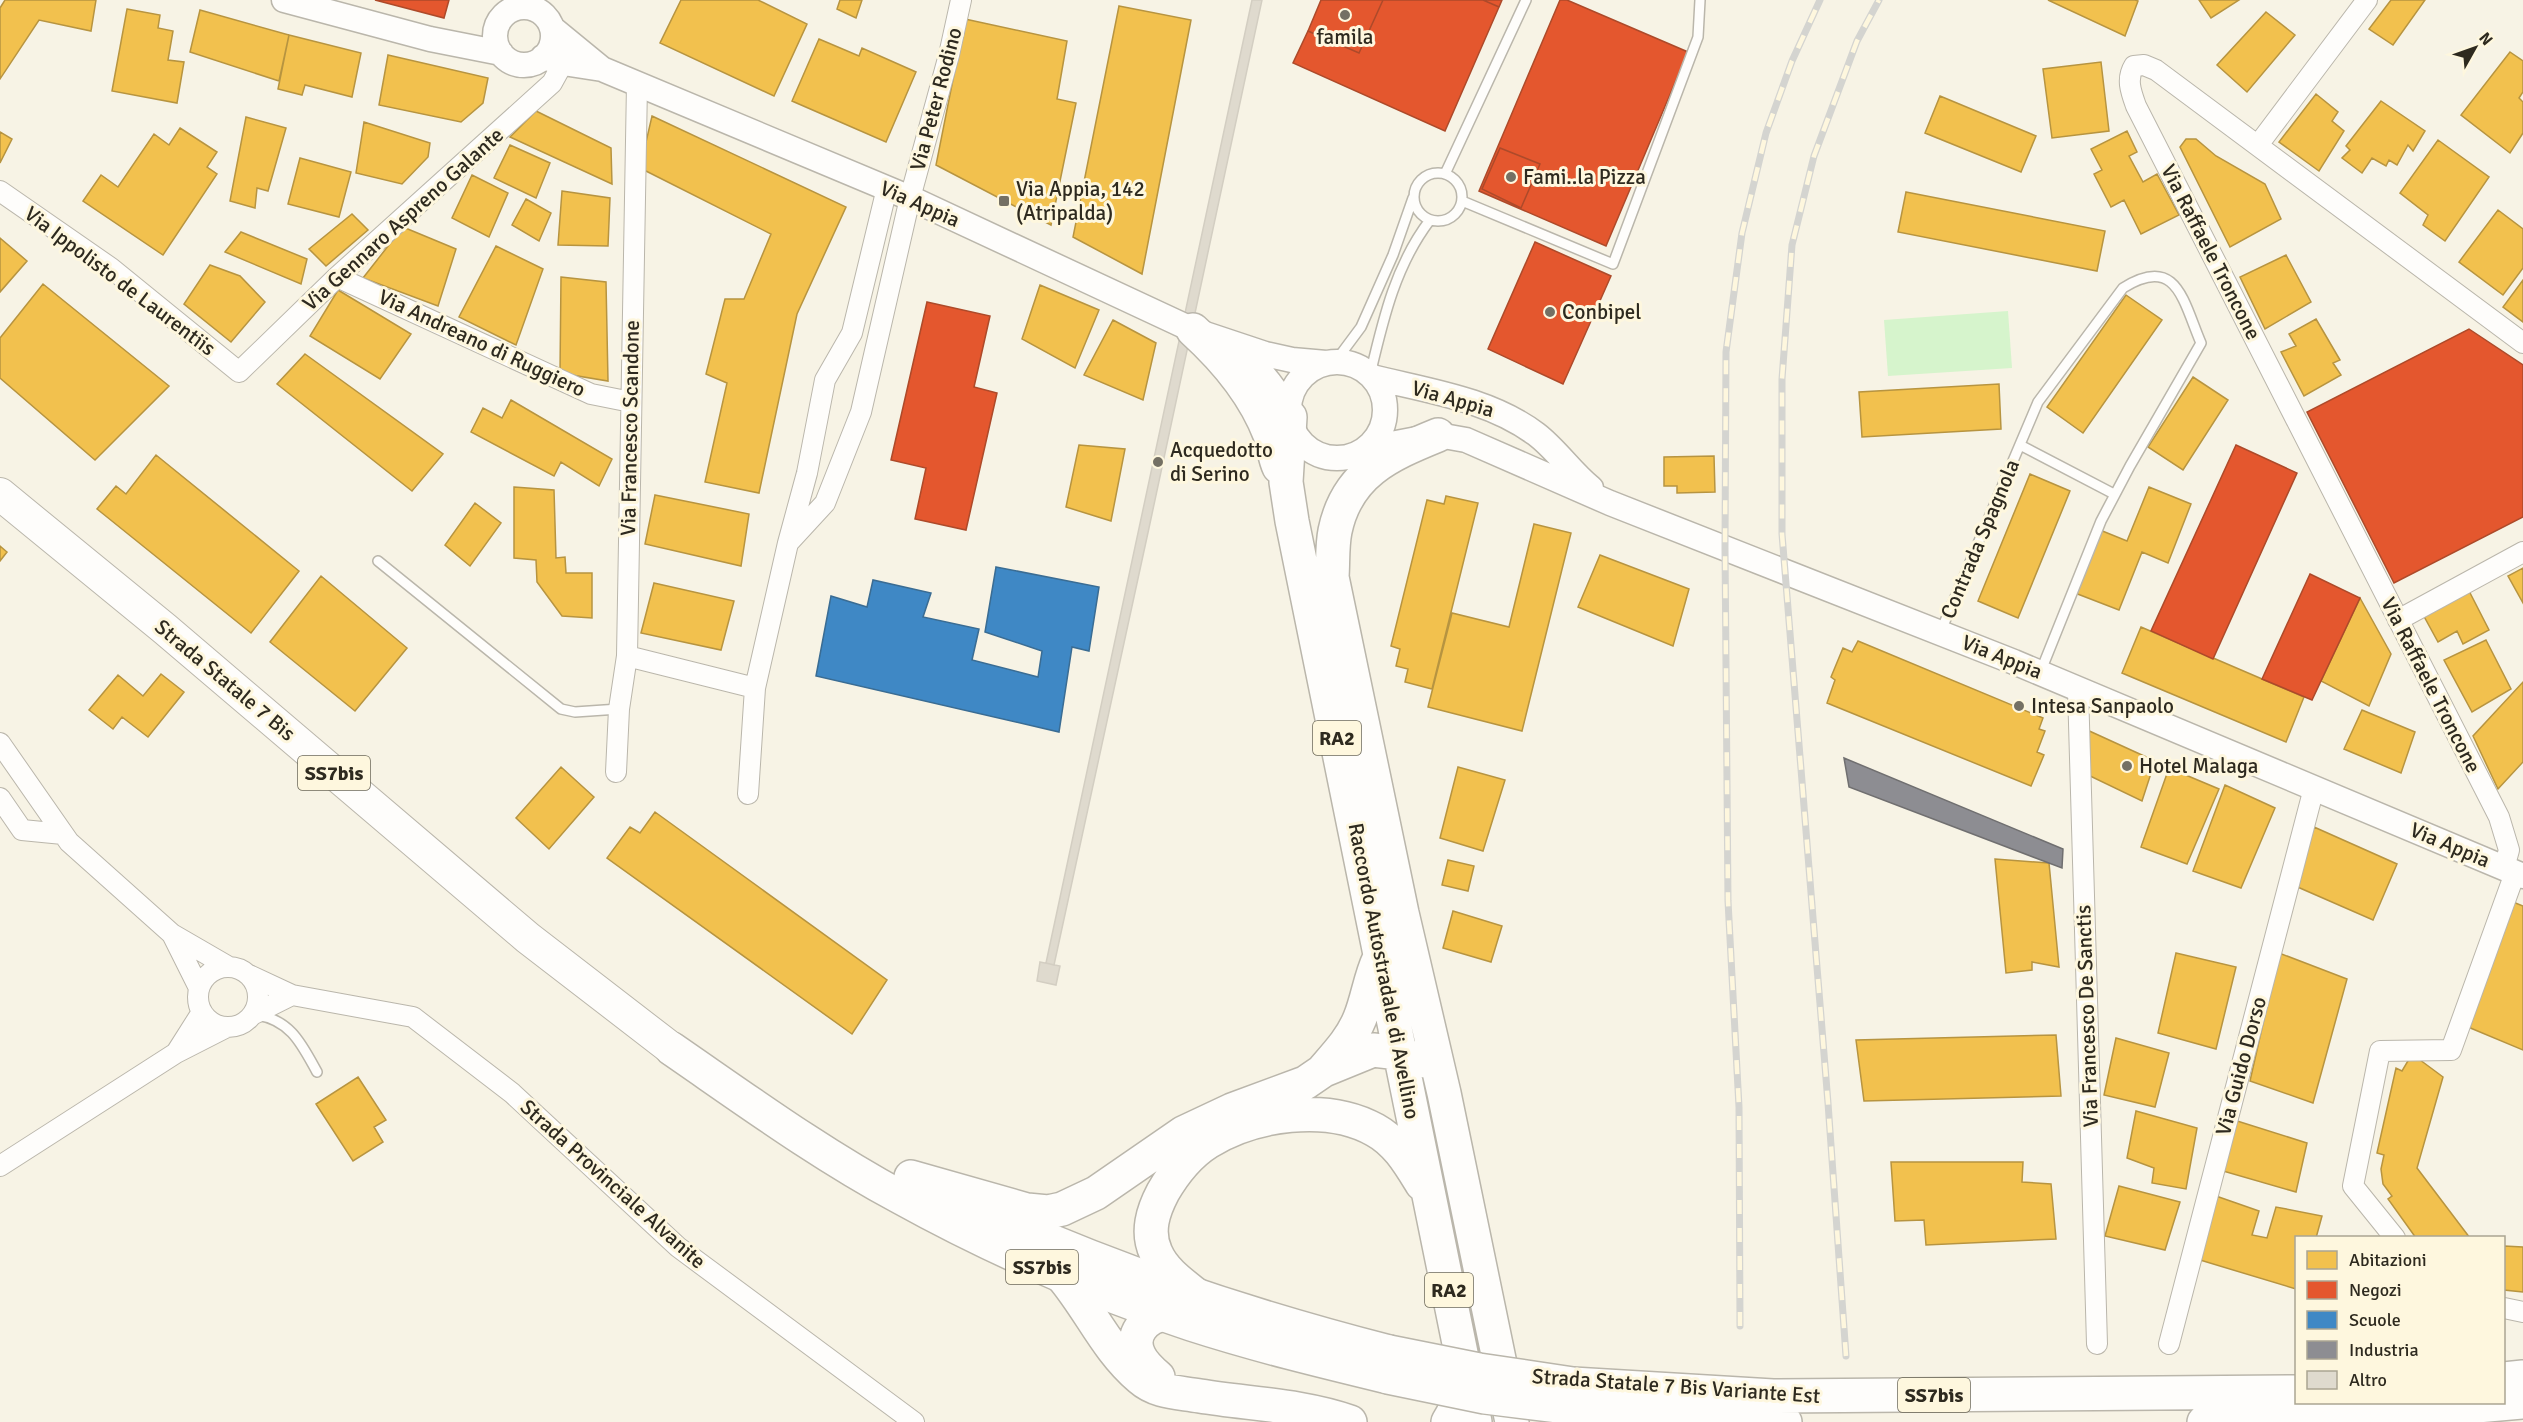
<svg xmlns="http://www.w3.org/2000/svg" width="2523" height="1422" viewBox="0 0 2523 1422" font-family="Signika,sans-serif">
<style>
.green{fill:#d6f4cc}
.homes{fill:#f2c14e;stroke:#b79440;stroke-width:1.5}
.shops{fill:#e4572e;stroke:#ad4a2a;stroke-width:1.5}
.schools{fill:#3f88c5;stroke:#3a6c93;stroke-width:1.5}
.industry{fill:#8d8d92;stroke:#706f70;stroke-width:1.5}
.building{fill:#dfdace;stroke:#d3cec2;stroke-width:1.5}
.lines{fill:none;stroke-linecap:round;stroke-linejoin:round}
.service-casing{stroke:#bab6ab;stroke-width:12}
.minor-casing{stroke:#bab6ab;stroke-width:22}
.tertiary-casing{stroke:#bab6ab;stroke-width:27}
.primary-casing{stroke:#bab6ab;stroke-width:34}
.trunk-casing{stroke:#bab6ab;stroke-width:36}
.motorway-casing{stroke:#bab6ab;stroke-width:36}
.service{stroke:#fefdfb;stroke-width:9}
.minor{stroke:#fefdfb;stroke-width:20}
.tertiary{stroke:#fefdfb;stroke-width:24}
.primary{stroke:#fefdfb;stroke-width:32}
.trunk{stroke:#fefdfb;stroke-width:33}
.motorway{stroke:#fefdfb;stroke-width:33}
.rail-casing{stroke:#d4d4d0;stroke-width:7}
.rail{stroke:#fef7de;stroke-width:4.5;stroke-dasharray:14;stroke-linecap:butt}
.trunk-bridge-casing{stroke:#bab6ab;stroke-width:36;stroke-linecap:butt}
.trunk-bridge{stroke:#fefdfb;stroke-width:33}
.poi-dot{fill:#747064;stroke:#fef7de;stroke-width:2}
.labels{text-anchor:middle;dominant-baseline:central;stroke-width:6;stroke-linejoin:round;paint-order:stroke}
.shield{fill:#fef7de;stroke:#6c6858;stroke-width:1.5}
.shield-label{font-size:20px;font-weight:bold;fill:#2e2a1f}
.poi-label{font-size:21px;fill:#2e2a1f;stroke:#fef7de;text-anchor:start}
.street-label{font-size:21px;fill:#2e2a1f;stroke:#fef7de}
</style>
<rect width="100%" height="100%" fill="#f7f3e5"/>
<path class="green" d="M2008,311L2012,368L1888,376L1884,320Z"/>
<path class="homes" d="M5,0H96L91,31L39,20L0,79V8Z
M681,0H758L807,24L774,96L660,43Z
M840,0H862L856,18L837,9Z
M2048,0H2135L2138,1L2125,36Z
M2199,0H2239L2211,18Z
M2391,0H2425L2393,45L2369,29Z
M1119,6L1191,20L1142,274L1073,237Z
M127,9L160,15L158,28L173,31L168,60L184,62L177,103L112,91Z
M200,10L289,35L279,81L190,52Z
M2266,12L2295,35L2247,92L2217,65Z
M965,19L1067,41L1057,99L1076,103L1051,225L936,165Z
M289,35L361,53L352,97L305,85L302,95L278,89Z
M819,39L859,56L862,48L916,72L886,142L792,101Z
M2510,52L2523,61V92L2519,98L2523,102V133L2510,153L2461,115Z
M388,55L488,78L483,103L461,122L379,105Z
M2101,62L2109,131L2052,138L2043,69Z
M2316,94L2338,112L2332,121L2344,131L2319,171L2279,142Z
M1940,96L2036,136L2021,172L1925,133Z
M2381,101L2425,131L2413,151L2408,145L2397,165L2389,160L2386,166L2372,158L2362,173L2342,158L2350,150L2346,146Z
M536,111L611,148L612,184L510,137Z
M652,116L846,207L797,314L759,493L705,482L727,383L706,374L725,299H744L771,234L640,168Z
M246,117L286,128L268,191L257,188L255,208L230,201Z
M364,122L430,143L428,157L402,184L356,173Z
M180,128L217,152L207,167L217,174L163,255L83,201L101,175L118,187L154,134L169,145Z
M2127,131L2137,152L2129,156L2143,182L2157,174L2179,215L2141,234L2124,200L2111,207L2094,174L2102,170L2091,149Z
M0,132L12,139L0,163Z
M2186,139H2196L2216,156L2265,184L2281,219L2230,247L2180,147Z
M2438,140L2489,177L2445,241L2423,225L2428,215L2400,193Z
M510,145L550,163L536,198L494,178Z
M300,158L351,172L339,217L288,204Z
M472,175L508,193L489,237L452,218Z
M562,191L610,198L608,246L558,245Z
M1906,192L2105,231L2097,271L1898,232Z
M526,199L551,213L539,241L512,225Z
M2498,210L2523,229V268L2503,295L2459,262Z
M352,214L368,230L326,266L309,249Z
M403,227L456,249L438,306L363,278Z
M241,232L307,259L301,284L225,252Z
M0,238L27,261L0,292Z
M496,246L543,269L516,345L459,317Z
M2286,255L2311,302L2265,329L2240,277Z
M210,265L240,276L265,302L231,342L184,304Z
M561,277L606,282L608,381L560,373Z
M2523,280V322L2503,307Z
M43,284L169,386L95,460L0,378V338Z
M1040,285L1099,310L1075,368L1022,339Z
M338,290L411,334L380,379L310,336Z
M2126,295L2162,320L2083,433L2047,407Z
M2316,319L2340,360L2333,363L2341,375L2304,396L2281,352L2296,346L2289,334Z
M1113,320L1156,343L1143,400L1084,375Z
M305,354L443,454L412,491L277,384Z
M2193,377L2228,400L2183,470L2148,447Z
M1999,384L2001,429L1862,437L1859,392Z
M511,400L612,459L599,486L561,462L554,476L471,432L483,408L502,418Z
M1079,445L1125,449L1111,521L1066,507Z
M156,455L299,571L251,633L97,509L116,486L126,494Z
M1714,456L1715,492L1677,493V486H1664V457Z
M2030,474L2070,491L2018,618L1978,601Z
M514,487L554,490L556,558L565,557L566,573H592V618L562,616L537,582L536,560L514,558Z
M2149,487L2191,504L2168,563L2142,552L2119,610L2075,593L2100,530L2127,541Z
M655,495L749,514L741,566L645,544Z
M1446,496L1478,503L1432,689L1405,682L1408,669L1396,666L1400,649L1391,646L1427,500L1444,504Z
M475,503L501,523L470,566L445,545Z
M1534,524L1571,533L1522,731L1428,707L1452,613L1509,627Z
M0,546L7,552L0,561Z
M1600,555L1689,589L1673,646L1578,607Z
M2523,568V603L2508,576Z
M321,576L407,648L355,711L270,642Z
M654,583L734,601L721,650L641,633Z
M2466,585L2489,630L2463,644L2457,631L2438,642L2420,609Z
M2360,598L2391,654L2369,706L2321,681Z
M2141,627L2304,697L2286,742L2122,673Z
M2486,640L2511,689L2472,712L2444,660Z
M1858,641L2043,718L2039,729L2045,731L2037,752L2044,755L2031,786L1827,703L1835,680L1831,677L1843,648L1852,652Z
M161,674L184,692L148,737L122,717L113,729L89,710L118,675L143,696Z
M2523,682V762L2498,789L2473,736Z
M2362,710L2415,732L2401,773L2344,749Z
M2085,729L2155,761L2142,801L2088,775Z
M561,767L594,797L549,849L516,818Z
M1458,767L1505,780L1483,851L1440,838Z
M2169,768L2219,789L2187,864L2141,847Z
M2225,785L2275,808L2241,888L2193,871Z
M655,812L887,980L852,1034L607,858L630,827L640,833Z
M2314,827L2397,864L2373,920L2293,885Z
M1995,859L2049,863L2059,967L2032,962V970L2006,973Z
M1448,860L1474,866L1468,891L1442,885Z
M2513,902L2523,906V1050L2468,1027Z
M1453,911L1502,926L1491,962L1443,948Z
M2176,953L2236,967L2216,1049L2158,1033Z
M2279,953L2347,979L2313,1103L2250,1081Z
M2056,1035L2061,1096L1864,1101L1856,1040Z
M2116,1038L2169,1053L2155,1107L2104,1095Z
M2412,1054L2443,1077L2417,1168L2470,1238H2416L2388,1199L2392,1196L2383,1184L2381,1169L2384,1155L2377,1153L2396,1068L2402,1071Z
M358,1077L386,1120L374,1127L383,1142L353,1161L316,1104Z
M2136,1111L2197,1128L2186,1189L2152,1183L2154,1168L2127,1158Z
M2234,1120L2307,1143L2296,1192L2223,1171Z
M1891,1162H2023L2022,1182L2051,1184L2056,1239L1926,1245L1924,1220L1895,1221Z
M2119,1186L2180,1202L2165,1250L2105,1236Z
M2216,1196L2259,1211L2252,1235L2267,1238L2276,1207L2322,1216L2316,1238H2296V1289L2200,1260Z
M2504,1246L2523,1247V1292L2504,1290Z"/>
<path class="shops" d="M375,0H449L444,18Z
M1321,0H1383L1359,53L1308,31Z
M1383,0H1483L1499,7L1445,131L1293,63L1308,31L1359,53Z
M1483,0H1502L1499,7Z
M1560,0H1567L1688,52L1606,246L1479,191Z
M1500,148L1540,164L1521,208L1482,189Z
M1535,242L1611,276L1563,384L1488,349Z
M927,302L990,316L974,387L997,393L966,530L915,519L926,468L891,460Z
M2469,329L2523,365V517L2394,583L2307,412Z
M2236,445L2297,473L2213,659L2151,631Z
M2310,574L2360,598L2312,700L2262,679Z"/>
<path class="schools" d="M996,567L1099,587L1089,651L1072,647L1059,732L816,676L831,596L867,607L873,580L931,593L923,617L979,629L972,660L1038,677L1042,651L985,632Z"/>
<path class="industry" d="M1844,758L2063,849L2062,868L1849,787Z"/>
<path class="building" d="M1252,0H1262L1149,528L1054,965L1046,963Z
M1040,962L1060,966L1056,985L1037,981Z"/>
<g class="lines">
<g class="service-casing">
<path id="service" d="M1414 197a24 24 0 1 1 48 0a24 24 0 1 1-48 0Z
M1445,174L1526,0
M1462,201L1613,264L1698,37L1700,0
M1335,362L1361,327L1393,255L1413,198
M1370,375C1383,320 1395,266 1430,220
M2020,445L2114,494
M378,561L561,709L575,712L619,709
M1940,633L2038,402L2123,288C2177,254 2183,301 2201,343L2130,466L2101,521L2040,673
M257,1015C291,1020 302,1045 317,1072"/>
</g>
<g class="minor-casing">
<path id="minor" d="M2258,145L2367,0
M0,191L111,268L239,372L337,277L552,83L563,63
M337,277L591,394L631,402
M790,541L825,503L861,412L910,198L949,55L961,0
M2398,620L2523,552
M627,656L755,688
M2078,689L2097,1344
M0,743L69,842L172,934L229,967
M616,772L619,709L627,656L637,84
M748,794L755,688L788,543L807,473L825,380L852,333L887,188
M0,798L22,830L63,834
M2504,868L2509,850L2499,817L2136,106C2131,92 2126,79 2134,66L2144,65L2156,70L2523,343
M172,934L199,988
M198 997a30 30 0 1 1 60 0a30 30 0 1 1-60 0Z
M249,975L292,995L252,1015
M292,995L413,1017L512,1093L678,1247L914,1422
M202,1012L176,1053L227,1027
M0,1166L176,1053
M2395,1238L2353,1186L2380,1051L2451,1050L2515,873
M2504,1308L2523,1312
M2169,1344L2314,788"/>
</g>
<g class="tertiary-casing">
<path id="tertiary" d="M284,0L430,39L501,53
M495 36a29 29 0 1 1 58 0a29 29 0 1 1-58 0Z
M552,28L602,69
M543,57L563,63L602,69L910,198L1193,330L1265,354L1292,360L1326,363
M1238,348C1259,368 1275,387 1289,412
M1289 410a48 48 0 1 1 96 0a48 48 0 1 1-96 0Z
M1372,377C1428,391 1489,399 1536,434C1556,449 1571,472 1591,488
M1365,449L1438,435L1466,440L1610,503L2014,662L2523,876"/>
</g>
<g class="primary-casing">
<path id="primary" d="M0,494L165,629L528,938L672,1049"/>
</g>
<g class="trunk-casing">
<path id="trunk" d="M672,1049C746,1100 820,1154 900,1197C992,1248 1091,1291 1191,1324C1256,1345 1322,1361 1388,1377
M959,1200C1097,1266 1241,1314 1389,1352
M2504,1379L2523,1377
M1573,1384L1773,1396L2296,1392
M1574,1408L1785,1422
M2204,1422L2397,1413L2523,1402"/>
</g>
<g class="motorway-casing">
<path id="motorway" d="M1193,330C1226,360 1254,393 1270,435C1274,445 1274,457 1279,467
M1290,417L1286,482L1292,521L1475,1422
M1438,435C1389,455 1347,473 1335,531C1332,546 1333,562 1332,577L1402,913L1444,1093L1512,1422
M1324,1069C1338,1053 1352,1038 1360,1018C1368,998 1370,978 1379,959
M911,1177L1027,1210L1048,1212L1062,1209L1096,1193L1183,1133L1232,1110L1305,1083L1324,1070L1373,1050L1399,1053L1420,1061
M1062,1276C1090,1309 1106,1349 1140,1378C1157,1393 1178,1392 1200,1396C1249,1404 1302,1405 1350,1422
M1200,1298C1184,1285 1164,1272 1156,1253C1146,1232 1153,1211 1163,1192C1174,1173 1189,1154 1208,1142C1253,1114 1327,1103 1375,1130C1397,1142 1409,1163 1422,1184
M1158,1377C1151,1371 1143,1364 1139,1355C1129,1335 1145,1317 1165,1314
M1448,1422L1459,1403L1466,1379
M1757,1422L1760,1421"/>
</g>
<use href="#service" class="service"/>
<use href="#minor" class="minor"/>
<use href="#tertiary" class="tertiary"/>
<use href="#primary" class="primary"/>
<use href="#trunk" class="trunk"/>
<use href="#motorway" class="motorway"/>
<g class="rail-casing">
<path id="rail" d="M1740,1326L1739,1107L1728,901L1725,548L1726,352L1742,233L1766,133L1792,61L1820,0
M1846,1356L1828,1103L1782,534V379L1792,245L1814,156L1857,41L1879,0"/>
</g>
<use href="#rail" class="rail"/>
<g class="trunk-bridge-casing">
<path id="trunk-bridge" d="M1389,1352L1479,1370L1573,1384
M1388,1377L1485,1397L1574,1408"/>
</g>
<use href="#trunk-bridge" class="trunk-bridge"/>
</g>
<g class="poi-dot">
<circle cx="1345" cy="15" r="6"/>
<circle cx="1511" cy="177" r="6"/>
<rect x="998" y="195" width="12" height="12" rx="3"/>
<circle cx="1550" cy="312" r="6"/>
<circle cx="1158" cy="462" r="6"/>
<circle cx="2019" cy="706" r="6"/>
<circle cx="2127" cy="766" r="6"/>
</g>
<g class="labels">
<g class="shield">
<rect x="1313" y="721" width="48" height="34" rx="4.5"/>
<rect x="298" y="756" width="72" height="34" rx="4.5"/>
<rect x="1006" y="1250" width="72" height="34" rx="4.5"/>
<rect x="1425" y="1273" width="48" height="34" rx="4.5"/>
<rect x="1898" y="1378" width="72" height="34" rx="4.5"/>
</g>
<g class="shield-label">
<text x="1337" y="738">RA2</text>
<text x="334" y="773">SS7bis</text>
<text x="1042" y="1267">SS7bis</text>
<text x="1449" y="1290">RA2</text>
<text x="1934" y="1395">SS7bis</text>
</g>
<g class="poi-label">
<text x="1345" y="37" text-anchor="middle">famila</text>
<text x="1523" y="177">Fami..la Pizza</text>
<text x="1016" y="189">Via Appia, 142<tspan x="1016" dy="24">(Atripalda)</tspan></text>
<text x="1562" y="312">Conbipel</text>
<text x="1170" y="450">Acquedotto<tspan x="1170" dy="24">di Serino</tspan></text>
<text x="2031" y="706">Intesa Sanpaolo</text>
<text x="2139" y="766">Hotel Malaga</text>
</g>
<g class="street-label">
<text transform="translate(936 99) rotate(-75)">Via Peter Rodino</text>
<text transform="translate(920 204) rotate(24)">Via Appia</text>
<text transform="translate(403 219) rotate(-42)">Via Gennaro Aspreno Galante</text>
<text transform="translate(2211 252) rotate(63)">Via Raffaele Troncone</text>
<text transform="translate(120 281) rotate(37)">Via Ippolisto de Laurentiis</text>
<text transform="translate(482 343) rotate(25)">Via Andreano di Ruggiero</text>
<text transform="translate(1453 399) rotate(16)">Via Appia</text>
<text transform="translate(630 428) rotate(-89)">Via Francesco Scandone</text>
<text transform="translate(1980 539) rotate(-67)">Contrada Spagnola</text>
<text transform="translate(2002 657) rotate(22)">Via Appia</text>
<text transform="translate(225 680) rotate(40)">Strada Statale 7 Bis</text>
<text transform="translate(2431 685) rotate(63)">Via Raffaele Troncone</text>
<text transform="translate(2450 845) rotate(23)">Via Appia</text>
<text transform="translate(1384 971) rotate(79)">Raccordo Autostradale di Avellino</text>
<text transform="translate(2087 1016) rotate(-92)">Via Francesco De Sanctis</text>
<text transform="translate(2241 1066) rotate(-75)">Via Guido Dorso</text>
<text transform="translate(613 1184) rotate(42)">Strada Provinciale Alvanite</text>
<text transform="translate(1676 1386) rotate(4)">Strada Statale 7 Bis Variante Est</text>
</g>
</g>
<rect x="2295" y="1236" width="210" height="168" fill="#fef7de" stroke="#aba592" stroke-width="1.5"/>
<rect x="2307" y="1251" width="30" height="18" fill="#f2c14e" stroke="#aba592" stroke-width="1.5"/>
<text x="2349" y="1266" font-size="18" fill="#2e2a1f">Abitazioni</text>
<rect x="2307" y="1281" width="30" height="18" fill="#e4572e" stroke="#aba592" stroke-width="1.5"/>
<text x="2349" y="1296" font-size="18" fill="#2e2a1f">Negozi</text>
<rect x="2307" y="1311" width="30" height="18" fill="#3f88c5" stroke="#aba592" stroke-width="1.5"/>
<text x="2349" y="1326" font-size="18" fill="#2e2a1f">Scuole</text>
<rect x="2307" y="1341" width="30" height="18" fill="#8d8d92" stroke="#aba592" stroke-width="1.5"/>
<text x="2349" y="1356" font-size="18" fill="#2e2a1f">Industria</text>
<rect x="2307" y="1371" width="30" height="18" fill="#dfdace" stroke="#aba592" stroke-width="1.5"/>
<text x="2349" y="1386" font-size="18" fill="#2e2a1f">Altro</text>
<g transform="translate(2475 48) rotate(50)" stroke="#fef7de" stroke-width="4.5" paint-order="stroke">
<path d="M0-4.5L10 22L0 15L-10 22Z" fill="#2e2a1f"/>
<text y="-9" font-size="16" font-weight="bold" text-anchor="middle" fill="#2e2a1f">N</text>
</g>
</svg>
